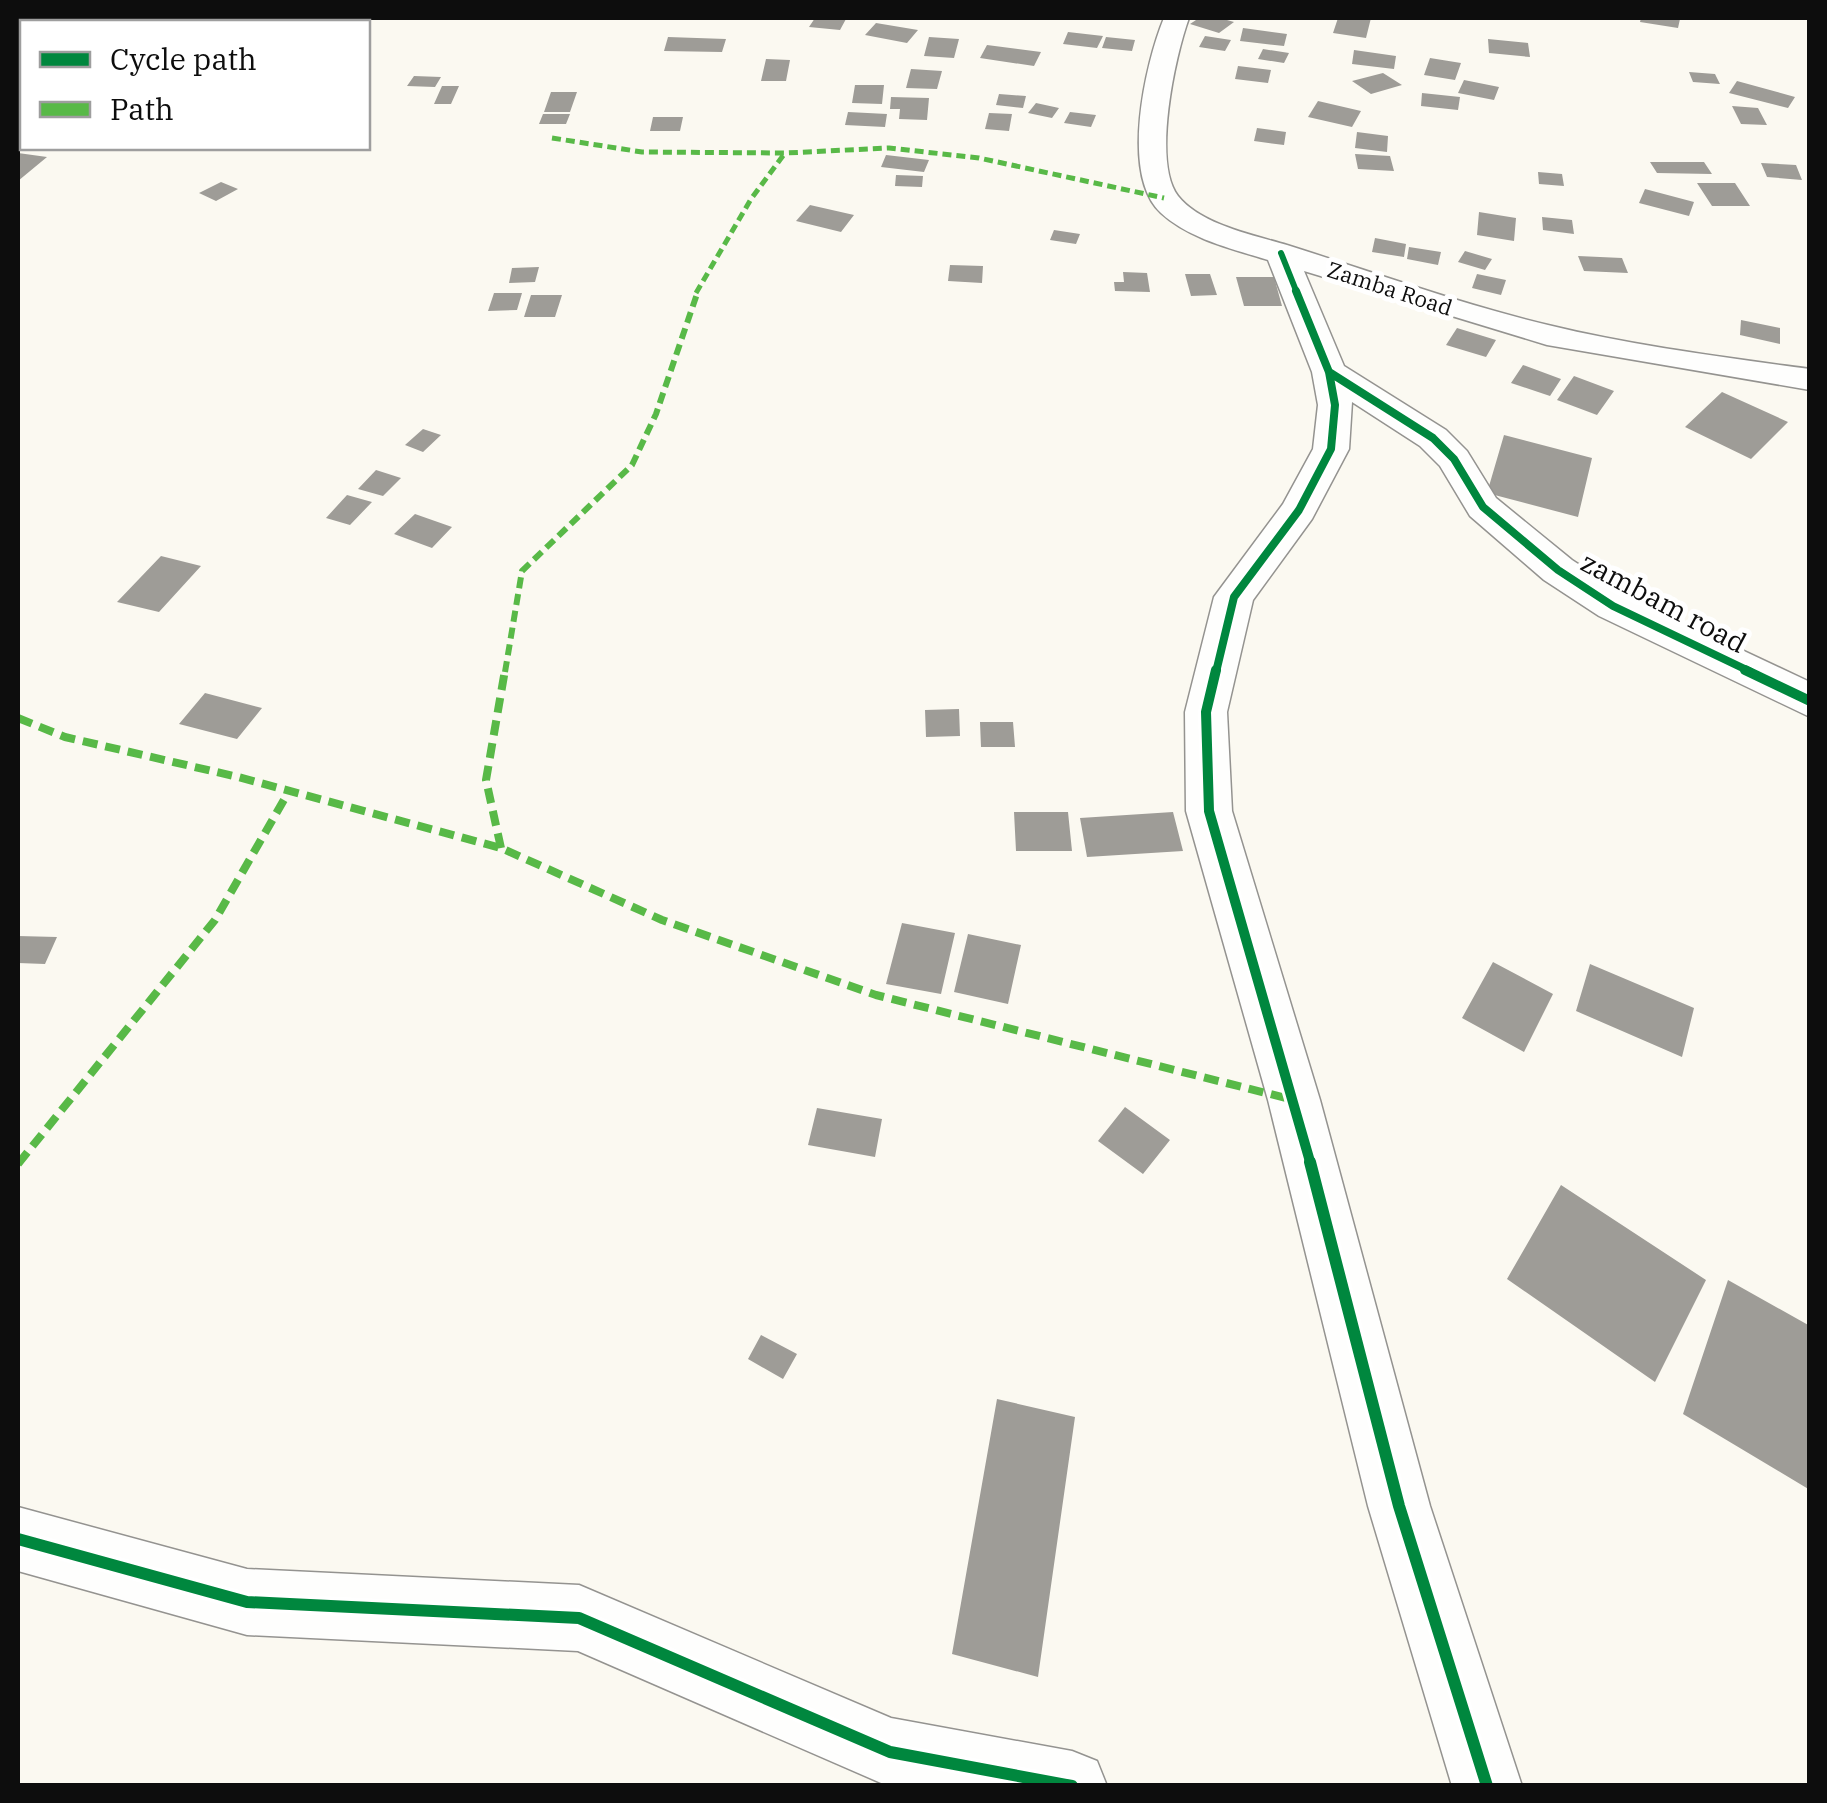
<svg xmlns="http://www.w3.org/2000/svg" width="1827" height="1803" viewBox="0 0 1827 1803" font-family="'IBM Plex Serif',serif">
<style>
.building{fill:#9e9c97}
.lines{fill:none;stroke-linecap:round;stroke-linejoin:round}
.minor-casing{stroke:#949390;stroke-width:3}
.minor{fill:#fefefd;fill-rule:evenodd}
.quiet-far2{stroke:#58b947;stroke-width:5;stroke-dasharray:9 5;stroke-linecap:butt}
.quiet-far1{stroke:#58b947;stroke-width:6;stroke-dasharray:11 6;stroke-linecap:butt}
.quiet{stroke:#58b947;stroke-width:8;stroke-dasharray:15 8;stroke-linecap:butt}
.cycleway-far3-casing{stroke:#fff;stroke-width:10}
.cycleway-far2-casing{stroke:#fff;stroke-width:12}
.cycleway-far1-casing{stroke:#fff;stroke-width:16}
.cycleway-casing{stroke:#fff;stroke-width:19}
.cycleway-far3{stroke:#00873e;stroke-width:6}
.cycleway-far2{stroke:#00873e;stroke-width:8}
.cycleway-far1{stroke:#00873e;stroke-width:10}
.cycleway{stroke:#00873e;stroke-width:12}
.labels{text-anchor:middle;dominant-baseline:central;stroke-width:10;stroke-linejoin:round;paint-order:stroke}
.far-street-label{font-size:22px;fill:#0d0d0d;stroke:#fff}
.street-label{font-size:28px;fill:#0d0d0d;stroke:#fff}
</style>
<rect width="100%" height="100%" fill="#fbf9f1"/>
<path class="building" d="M815,18H829L846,19L840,30L809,27Z
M1199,18H1220L1234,22L1219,33L1190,24Z
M1338,18H1371L1366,38L1333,33Z
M1641,18H1670L1680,19L1678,28L1640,22Z
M876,23L918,30L907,43L865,35Z
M1243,28L1287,34L1284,46L1240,41Z
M1068,32L1103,36L1097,48L1063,44Z
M1205,36L1231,40L1225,51L1199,47Z
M668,37L726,39L722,52L664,51Z
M929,37L959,39L954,58L924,56Z
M1106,37L1135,40L1132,51L1102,48Z
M1488,39L1528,43L1530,57L1489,53Z
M987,45L1041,52L1034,66L980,58Z
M1263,49L1289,53L1284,63L1258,59Z
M1354,50L1396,56L1394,69L1352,64Z
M1430,58L1461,63L1455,80L1424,75Z
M766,59L790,60L786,81H761Z
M1238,66L1271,70L1268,83L1235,79Z
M911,69L942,71L937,89L906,88Z
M1689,72L1715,74L1720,84L1693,82Z
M1383,73L1402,85L1371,94L1352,81Z
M414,76L441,77L435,87L407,86Z
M1464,80L1499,87L1494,100L1458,93Z
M1737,81L1795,97L1788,108L1729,93Z
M855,85H884L882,104L852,103Z
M442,86H459L451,104H434Z
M551,92H577L570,112H544Z
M1422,93L1460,97L1458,110L1421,106Z
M999,94L1026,96L1023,108L996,105Z
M891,97L929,98L927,120L899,119L900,109H890Z
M1318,101L1361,111L1352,127L1308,117Z
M1036,103L1059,108L1052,118L1028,113Z
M1732,106L1758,108L1767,125L1741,124Z
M848,112L887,114L885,127L845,125Z
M1070,112L1096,115L1091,127L1064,123Z
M989,113L1012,114L1009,131L985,129Z
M543,114H570L566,124H539Z
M653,117H683L680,131H650Z
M1257,128L1286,132L1284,145L1254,141Z
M1357,132L1388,136L1387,152L1355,148Z
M18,153L47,157L18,181Z
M1355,154L1390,156L1394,171L1358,169Z
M886,155L929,160L924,172L881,167Z
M1650,162H1704L1712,174L1657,173Z
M1761,163L1796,165L1802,180L1767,177Z
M1538,172L1562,174L1564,186L1539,184Z
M896,175L923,176L922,187L895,186Z
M221,182L238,189L216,201L199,193Z
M1697,183H1735L1750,206H1712Z
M1645,189L1694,202L1689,216L1639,203Z
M810,205L854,215L841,232L796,221Z
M1479,212L1516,218L1514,241L1477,235Z
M1542,217L1572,220L1574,234L1543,230Z
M1054,230L1080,234L1076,244L1050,240Z
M1375,238L1406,244L1404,257L1372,252Z
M1409,247L1441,252L1438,265L1407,259Z
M1465,251L1492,259L1485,270L1458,262Z
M1578,256L1622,258L1628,273L1584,271Z
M950,265L983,266L982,283L948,281Z
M539,267L535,282L509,283L512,268Z
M1123,272L1147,273L1150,292L1115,291L1114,282H1124Z
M1185,274H1210L1217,295L1191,296Z
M1477,274L1506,280L1501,295L1472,288Z
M1236,277H1274L1282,306H1244Z
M494,293H522L517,310L488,311Z
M531,295H562L555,317H524Z
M1741,320L1780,328V344L1740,335Z
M1457,328L1496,340L1486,357L1446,345Z
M1523,365L1561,379L1550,396L1511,383Z
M1574,376L1614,391L1597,415L1557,400Z
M1722,392L1788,422L1751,459L1685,427Z
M423,429L441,435L423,452L405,445Z
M1504,435L1592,458L1578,517L1487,493Z
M376,470L401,478L383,496L358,489Z
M347,495L372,502L350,525L326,518Z
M415,514L452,527L432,548L394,534Z
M161,556L201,566L159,612L117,602Z
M205,693L262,708L237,739L179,724Z
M959,709L960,736L926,737L925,710Z
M980,722H1013L1015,747H981Z
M1014,812H1068L1072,851H1016Z
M1173,812L1183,851L1087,857L1080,818Z
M902,923L955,933L941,994L886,984Z
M968,934L1021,945L1008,1004L954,992Z
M18,936L57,937L45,964L18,963Z
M1493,962L1553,994L1524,1052L1462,1018Z
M1590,964L1694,1008L1682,1057L1576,1011Z
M1125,1107L1170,1140L1143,1174L1098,1141Z
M817,1108L882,1119L875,1157L808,1145Z
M1561,1185L1706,1280L1655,1382L1507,1279Z
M1728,1280L1810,1326V1490L1683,1414Z
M761,1335L797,1354L783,1379L748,1359Z
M997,1399L1075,1417L1038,1677L952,1654Z"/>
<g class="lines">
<g class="minor-casing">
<path id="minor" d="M1164,18H1189C1175,56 1152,162 1178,196C1201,225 1254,235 1287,245C1373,272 1460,304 1548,325C1634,346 1722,357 1810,369V390L1547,345L1304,271L1344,366L1446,430L1467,451L1496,498L1572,560L1627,596L1810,682V717L1599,616L1544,580L1470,516L1440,466L1420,446L1352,402L1349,449L1312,519L1253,600L1227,712L1232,811L1320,1100L1430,1506L1522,1786H1452L1368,1506L1268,1100L1186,811L1185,712L1214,597L1283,504L1313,449L1318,405L1312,372L1268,260C1233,249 1189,239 1161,213C1120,175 1145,64 1164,18Z
M18,1507L247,1569L579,1585L891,1718L1072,1751L1097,1761L1107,1786H888L578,1651L247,1635L18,1571Z"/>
</g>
<use href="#minor" class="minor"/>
<path class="quiet-far2" d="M552,138L642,152L785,153L889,148L979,158L1164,198
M696,293L751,199L785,153"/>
<path class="quiet-far1" d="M505,672L522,571L632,465L656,414L698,291"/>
<path class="quiet" d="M18,718L65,737L238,777L501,848L662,920L876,995L1294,1100
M501,848L486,780L505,670
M18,1164L215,920L289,791"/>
<g class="cycleway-far3-casing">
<path id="cycleway-far3" d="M1281,253L1297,293"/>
</g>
<g class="cycleway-far2-casing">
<path id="cycleway-far2" d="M1329,372L1433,438L1454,459L1483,507L1558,570L1613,606L1751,672
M1216,672L1234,597L1299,510L1331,449L1335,405L1329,372L1296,291"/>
</g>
<g class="cycleway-far1-casing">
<path id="cycleway-far1" d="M1216,670L1206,712L1209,811L1311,1165
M1745,670L1810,701"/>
</g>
<g class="cycleway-casing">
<path id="cycleway" d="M1310,1162L1399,1506L1487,1786
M18,1539L247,1602L579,1618L890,1752L1072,1786"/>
</g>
<use href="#cycleway-far3" class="cycleway-far3"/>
<use href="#cycleway-far2" class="cycleway-far2"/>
<use href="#cycleway-far1" class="cycleway-far1"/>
<use href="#cycleway" class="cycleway"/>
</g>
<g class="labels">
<g class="far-street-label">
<text transform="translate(1390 288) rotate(18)">Zamba Road</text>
</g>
<g class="street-label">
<text transform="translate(1664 602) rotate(28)">zambam road</text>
</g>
</g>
<rect width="1827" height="1803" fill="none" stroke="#0d0d0d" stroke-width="40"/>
<rect x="20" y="20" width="350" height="130" fill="#ffffff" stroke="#9e9e9e" stroke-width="2.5"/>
<rect x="40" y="52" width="50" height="15" fill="#00873e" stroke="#9e9e9e" stroke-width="2.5"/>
<text x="110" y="70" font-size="30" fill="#0d0d0d">Cycle path</text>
<rect x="40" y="102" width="50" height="15" fill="#58b947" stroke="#9e9e9e" stroke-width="2.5"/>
<text x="110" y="120" font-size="30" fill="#0d0d0d">Path</text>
</svg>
